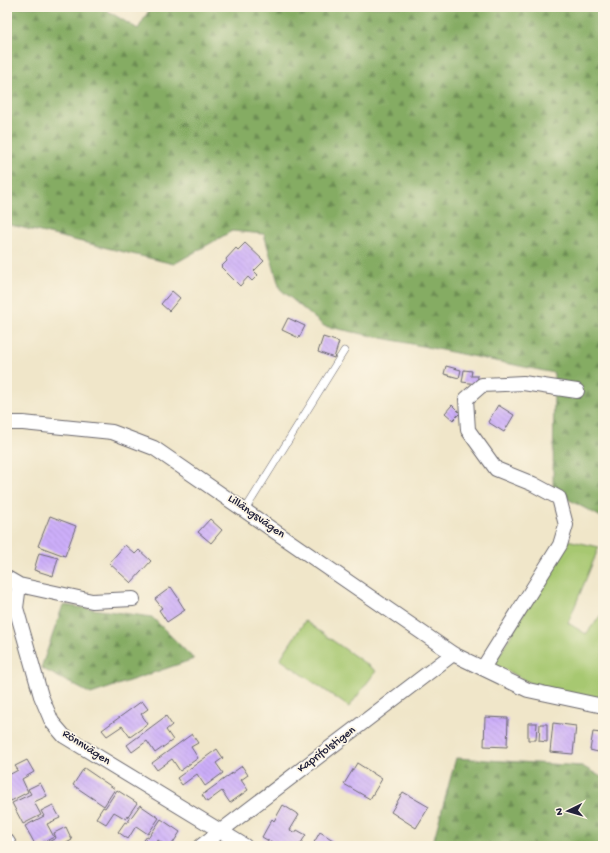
<svg xmlns="http://www.w3.org/2000/svg" width="610" height="853" viewBox="0 0 610 853" font-family="'Gochi Hand',sans-serif">
<style>
.grass{fill:#a7c871;stroke:#647556}
.forest{fill:url(#forest-firs);stroke:#54674f}
.building{fill:url(#building-back-hatch)}
.lines{fill:none;stroke-linecap:round;stroke-linejoin:round}
.service-casing{stroke:#6a676d;stroke-width:8}
.minor-casing{stroke:#6a676d;stroke-width:16}
.service{stroke:#fff;stroke-width:7}
.minor{stroke:#fff;stroke-width:14}
.labels{text-anchor:middle;dominant-baseline:central;stroke-width:3.5;stroke-linejoin:round;paint-order:stroke}
.street-label{font-size:12px;fill:#22223b;stroke:#fcf5e5}
</style>
<defs>
<pattern id="forest-firs" width="22" height="20" patternUnits="userSpaceOnUse"><rect width="22" height="20" fill="#85ac63"/><path d="M5 1l3.5 6h-7zM16 11l3.5 6h-7z" fill="#6c8c53"/></pattern>
<pattern id="building-back-hatch" width="6" height="6" patternUnits="userSpaceOnUse"><rect width="6" height="6" fill="#ccaef9"/><path d="M-1 5l2 2M0 0l6 6M5-1l2 2" fill="none" stroke="#af95d6"/></pattern>
</defs>
<rect width="100%" height="100%" fill="#fcf5e5"/>
<filter id="ink" filterUnits="userSpaceOnUse"><feTurbulence type="fractalNoise" baseFrequency=".025" numOctaves="2"/><feDisplacementMap in="SourceGraphic" scale="8" xChannelSelector="R" yChannelSelector="G"/><feConvolveMatrix kernelMatrix="1 2 1 2 8 2 1 2 1" color-interpolation-filters="sRGB"/></filter>
<filter id="wash" filterUnits="userSpaceOnUse"><feTurbulence type="fractalNoise" baseFrequency=".012" numOctaves="4" result="noise"/><feDisplacementMap in="SourceGraphic" scale="16" xChannelSelector="R" yChannelSelector="G"/><feGaussianBlur stdDeviation="0.9" result="paint"/><feColorMatrix in="noise" values="0 0 0 0 0 0 0 0 0 0 0 0 0 0 0 0 0 1.4 0 .05"/><feComposite in="paint" operator="in"/></filter>
<g filter="url(#wash)">
<rect width="100%" height="100%" fill="#f0e6c9"/>
<path class="grass" d="M567,540L599,547L568,623L586,634L603,612V701L545,691L494,664Z
M305,621L376,671L349,707L280,659Z"/>
<path class="forest" d="M7,7H101L138,29L151,7H603V518L553,491L554,373L324,326L280,289L264,234L232,231L174,264L7,224Z
M63,605L152,617L194,659L91,694L41,668Z
M456,758L582,766L603,778V846H432Z"/>
<g id="blocks">
<path class="building" d="M245,243L264,261L254,271L258,275L252,281L248,277L240,286L221,267L227,261L226,259L236,248L238,250Z
M172,291L180,298L169,311L161,304Z
M288,318L305,326L299,338L282,330Z
M323,337L339,342L334,358L318,352Z
M446,366L461,370L459,378L444,374Z
M464,370L472,371L471,376H478L477,384L462,382Z
M452,405L460,413L453,420L445,413Z
M498,405L514,415L504,432L488,422Z
M50,516L76,526L65,556L38,546Z
M210,519L222,530L211,543L198,532Z
M125,545L135,554L139,550L151,561L131,583L109,563Z
M39,553L58,558L53,576L34,570Z
M171,587L179,599H178L185,610L167,622L159,610L162,608L155,599Z
M142,701L148,709L141,714L148,724L130,737L122,726L107,736L102,730Z
M166,716L172,725L166,730L173,740L155,753L147,741L132,752L127,745Z
M485,717L508,718L507,747L484,746Z
M528,723H537L536,740H528Z
M553,723L576,726L573,754L550,752Z
M540,724H547V742L539,741Z
M593,732L601,733L598,752L590,750Z
M192,734L198,743L191,747L198,758L180,771L172,759L157,770L152,763Z
M217,749L223,758L216,763L223,773L205,786L197,774L182,785L177,778Z
M27,760L34,772L22,779L28,792L11,801L7,794V776L18,770L15,766Z
M357,763L382,779L370,799L344,784Z
M242,766L248,775L241,780L248,790L230,803L222,791L207,802L202,795Z
M84,768L115,789L104,806L73,785Z
M40,783L47,796L34,802L41,815L23,824L12,803L31,794L28,789Z
M117,790L137,803L126,819L114,812L106,824L96,818L103,807L105,808Z
M403,792L429,807L416,828L391,812Z
M53,805L60,818L47,824L54,837L36,846L25,826L44,816L41,811Z
M140,805L159,818L148,834L136,826L128,839L118,832L125,822L127,823Z
M283,805L299,815L290,830L295,833L297,830L306,835L299,846H277L262,837L272,819L274,821Z
M161,819L180,832L171,846H166L158,840L154,846H140L147,836L149,837Z
M66,827L72,840L61,846H41L56,838L54,833Z
M320,832L333,840L329,846H312Z"/>
</g>
</g>
<g filter="url(#ink)">
<use href="#blocks" fill-opacity="0" stroke="#6a676d" stroke-width="1"/>
<g class="lines">
<g class="service-casing">
<path id="service" d="M245,510L344,351"/>
</g>
<g class="minor-casing">
<path id="minor" d="M7,423H23L112,432L154,448L453,654L528,690L603,706
M7,578L19,585L16,608L41,696L52,722L64,736L245,846
M19,585L92,601L133,599
M483,668L560,545L566,525L559,498L533,484L496,469L468,430L466,399L482,385L523,383L577,391
M7,841L10,846
M201,846L453,654"/>
</g>
<use href="#service" class="service"/>
<use href="#minor" class="minor"/>
</g>
</g>
<g class="labels">
<g class="street-label">
<text transform="translate(256 517) rotate(35)">Lillängsvägen</text>
<text transform="translate(86 748) rotate(33)">Rönnvägen</text>
<text transform="translate(327 750) rotate(-37)">Kaprifolstigen</text>
</g>
</g>
<rect width="610" height="853" fill="none" stroke="#fcf5e5" stroke-width="24"/>
<g transform="translate(568 811) rotate(265)" stroke="#fcf5e5" stroke-width="3" paint-order="stroke">
<path d="M0-3L7 15L0 10L-7 15Z" fill="#22223b"/>
<text y="-6" font-size="11" font-weight="bold" text-anchor="middle" fill="#22223b">N</text>
</g>
</svg>
